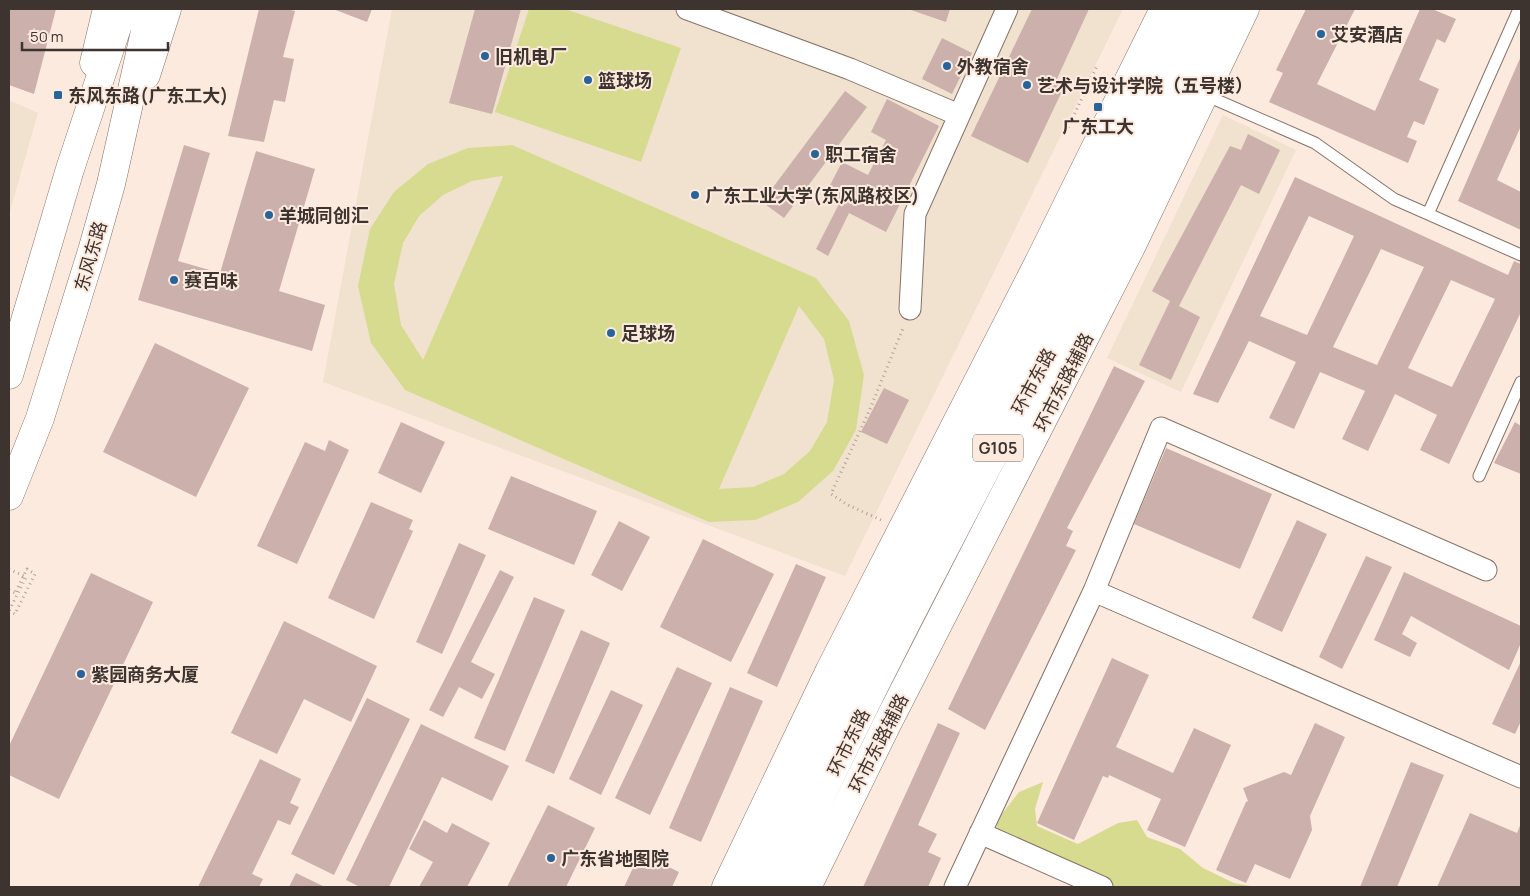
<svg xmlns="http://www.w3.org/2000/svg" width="1530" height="896" viewBox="0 0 1530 896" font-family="Manrope,'Noto Sans SC',sans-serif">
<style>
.education{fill:#f1e1cf}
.green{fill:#d6db90;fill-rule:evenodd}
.building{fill:#cbb0ab;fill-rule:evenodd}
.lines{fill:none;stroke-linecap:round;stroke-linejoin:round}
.lane-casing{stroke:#877266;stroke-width:13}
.street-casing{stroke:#877266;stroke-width:23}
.secondary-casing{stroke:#877266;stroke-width:29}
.highway-casing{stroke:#877266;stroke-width:29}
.path{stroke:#b0a198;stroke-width:3;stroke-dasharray:1 4;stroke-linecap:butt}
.lane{stroke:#fff;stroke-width:11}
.street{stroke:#fff;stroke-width:21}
.secondary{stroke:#fff;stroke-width:28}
.highway{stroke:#fff;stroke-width:28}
.path-bridge{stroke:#b0a198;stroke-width:3;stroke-dasharray:1 4;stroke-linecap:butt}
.poi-dot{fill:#27649b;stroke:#fdeadf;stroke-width:2}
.labels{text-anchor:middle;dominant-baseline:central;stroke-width:4;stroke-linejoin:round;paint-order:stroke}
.shield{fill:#fdeadf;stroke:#776b64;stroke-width:1}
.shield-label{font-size:16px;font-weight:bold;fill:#3d342f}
.poi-label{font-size:18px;font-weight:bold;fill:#3d342f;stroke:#fdeadf;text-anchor:start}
.street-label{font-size:18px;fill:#3d342f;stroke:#fdeadf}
</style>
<rect width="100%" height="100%" fill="#fdeadf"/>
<path class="education" d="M392,9H1123L845,576L323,382Z
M9,100L38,113L9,215Z
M1223,115L1296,150L1181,392L1107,358Z"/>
<path class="green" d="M529,9H565L681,48L641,162L495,112Z
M512,145L816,278L849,321L864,375L856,430L833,471L798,502L755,520L709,522L405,390L371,343L358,286L370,229L394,192L428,164L468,148ZM502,176L503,177L423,360L401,325L394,284L403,243L419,216L443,195L472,181ZM799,306L824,339L834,380L827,422L810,451L784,474L753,487L719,489Z
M1043,782L1035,809L1037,826L1078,844L1118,823L1137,820L1147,837L1180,849L1203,868L1234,883L1256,887H1116L1031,851L996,830L998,819L1019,792Z"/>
<path class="building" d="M9,9H56L34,94L9,85Z
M259,9H286L295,11L283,57L294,59L285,102L274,100L264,142L228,136Z
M333,9H372L367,22Z
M475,9H521L492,114L449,103Z
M908,9H950L946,22Z
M1032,9H1089L1055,83L1064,87L1028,163L971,136Z
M1306,9H1355L1317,84L1375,111L1420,9H1432L1456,19L1445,43L1437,39L1419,80L1439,89L1424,125L1414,121L1407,137L1417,141L1408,163L1269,102L1283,73L1276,70Z
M942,38L972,53L952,94L922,79Z
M1521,56V126L1497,180L1521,192V230L1458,201Z
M845,91L867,107L784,218L762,202Z
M887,99L939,126L886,232L849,213L828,256L816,249L841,200L826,193L842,162L868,175L886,140L871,132Z
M1248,134L1280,150L1259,194L1241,185L1179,306L1200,317L1171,380L1139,365L1170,301L1152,291L1230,146L1241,150Z
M184,145L210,153L178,261L220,273L256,151L315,169L279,291L325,305L312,351L138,300Z
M1295,177L1508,275L1514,261L1521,264V312L1449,464L1420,450L1437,415L1395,394L1368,451L1342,439L1365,391L1320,372L1294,429L1269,418L1296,362L1249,341L1218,403L1193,394ZM1309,216L1354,236L1307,335L1260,316ZM1381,249L1424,267L1377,365L1333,347ZM1451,280L1495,299L1452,387L1408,368Z
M155,343L249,388L196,497L103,452Z
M1114,366L1145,381L1067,528L1073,531L1066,546L1076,550L985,730L948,709Z
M884,388L909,400L887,444L861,432Z
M401,422L445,442L421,493L378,473Z
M1515,422L1521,426V474L1494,463Z
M329,440L349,450L297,564L257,546L305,442L325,451Z
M1166,448L1272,494L1240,569L1134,524Z
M511,476L597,511L574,565L488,529Z
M371,502L413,520L409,529L413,531L374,619L328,598Z
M1297,520L1327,534L1282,632L1252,618Z
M619,521L650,537L622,591L591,575Z
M703,539L774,574L731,662L660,627Z
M459,543L486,555L442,654L416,642Z
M1366,556L1392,567L1342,669L1319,657Z
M796,564L826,577L777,687L747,673Z
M500,570L514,577L471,662L495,674L482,699L459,687L443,717L429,710Z
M1404,572L1521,626V643L1509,670L1411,616L1402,634L1417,643L1410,657L1374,640Z
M91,573L153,602L59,799L9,775V746Z
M534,597L565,610L505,751L474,738Z
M284,621L377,666L351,722L304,699L277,754L231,733Z
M581,630L610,643L554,774L525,761Z
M1112,658L1149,675L1116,747L1173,773L1194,728L1231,745L1185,847L1147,830L1161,799L1109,775L1108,778L1103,776L1074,840L1037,823Z
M1521,661V721L1515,734L1492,724Z
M677,667L712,683L650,815L615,798Z
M730,687L763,701L701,842L669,828Z
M611,690L643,705L601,795L569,779Z
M367,698L410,719L334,875L291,854Z
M938,723L960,733L918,825L937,834L928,852L941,858L928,887H863Z
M1315,723L1345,737L1310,816L1312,830L1290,879L1255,864L1246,883L1216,870L1246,802L1248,801L1243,788L1284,772L1291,775Z
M421,724L509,766L492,801L442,777L389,887H360L346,880Z
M260,759L301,779L290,803L299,807L290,825L278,820L252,874L263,879L259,887H198Z
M1411,762L1444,775L1397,887H1360Z
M548,805L595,828L566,887H507Z
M1470,813L1517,833L1521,823V887H1437Z
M424,820L447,833L452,823L490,843L467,887H419L433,862L409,849Z
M640,853L679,872L672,887H624Z
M296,873L325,887H289Z"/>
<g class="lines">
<g class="lane-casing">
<path id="lane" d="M1205,95L1315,143L1394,199L1521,255
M1428,214L1519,9
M1479,476L1521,382"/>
</g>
<g class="street-casing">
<path id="street" d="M687,9L850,69L959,115
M910,309L915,214L1007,9
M1094,591L1521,777
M980,833L1102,887
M955,887L1094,591L1161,428L1486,570"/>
</g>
<g class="secondary-casing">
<path id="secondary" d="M94,63L107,9
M146,75L167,9
M726,887L830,670L1040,260L1164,9
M807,887L887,724L1131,247L1245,9"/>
</g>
<g class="highway-casing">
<path id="highway" d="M9,375L70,169L123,9
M9,496L40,418L92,251L111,184L150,9
M753,887L905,575L1060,275L1190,9
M778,887C815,808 852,729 892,651C1000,437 1118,227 1218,9"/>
</g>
<path class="path" d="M1066,132L1097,66
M881,520L848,505L831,494L870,409L904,326
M9,569L26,577L9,611
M9,590L15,593"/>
<use href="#lane" class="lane"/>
<use href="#street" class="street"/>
<use href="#secondary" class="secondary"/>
<use href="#highway" class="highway"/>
<path class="path-bridge" d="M9,611L15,614L35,574L27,569L15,593"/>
</g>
<g class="poi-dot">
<circle cx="1321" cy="34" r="5"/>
<circle cx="485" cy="56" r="5"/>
<circle cx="947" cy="66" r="5"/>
<circle cx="588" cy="80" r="5"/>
<circle cx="1027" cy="85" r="5"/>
<rect x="53" y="90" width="10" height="10" rx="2.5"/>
<rect x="1093" y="102" width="10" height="10" rx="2.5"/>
<circle cx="815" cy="154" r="5"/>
<circle cx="695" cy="195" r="5"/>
<circle cx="269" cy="215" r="5"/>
<circle cx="174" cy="280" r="5"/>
<circle cx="611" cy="333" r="5"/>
<circle cx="81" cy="674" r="5"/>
<circle cx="551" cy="858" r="5"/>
</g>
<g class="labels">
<rect class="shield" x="973" y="434.5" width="50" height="27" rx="4"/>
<g class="shield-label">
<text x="998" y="448">G105</text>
</g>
<g class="poi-label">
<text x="1331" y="34">艾安酒店</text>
<text x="495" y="56">旧机电厂</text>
<text x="957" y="66">外教宿舍</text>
<text x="598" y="80">篮球场</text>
<text x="1037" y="85">艺术与设计学院（五号楼）</text>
<text x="68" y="95">东风东路(广东工大)</text>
<text x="1098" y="126" text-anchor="middle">广东工大</text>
<text x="825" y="154">职工宿舍</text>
<text x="705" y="195">广东工业大学(东风路校区)</text>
<text x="279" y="215">羊城同创汇</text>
<text x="184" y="280">赛百味</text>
<text x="621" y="333">足球场</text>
<text x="91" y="674">紫园商务大厦</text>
<text x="561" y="858">广东省地图院</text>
</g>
<g class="street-label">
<text transform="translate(90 256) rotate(-74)">东风东路</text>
<text transform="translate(1033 381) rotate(-62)">环市东路</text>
<text transform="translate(1063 382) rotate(-63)">环市东路辅路</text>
<text transform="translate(848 742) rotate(-64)">环市东路</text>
<text transform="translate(878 743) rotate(-63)">环市东路辅路</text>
</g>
</g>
<rect width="1530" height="896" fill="none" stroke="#3d342f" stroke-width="20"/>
<path d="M22 42v8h146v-8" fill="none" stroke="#3d342f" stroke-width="2.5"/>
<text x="30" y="42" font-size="15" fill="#3d342f" stroke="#fdeadf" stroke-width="4" paint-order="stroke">50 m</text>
</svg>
